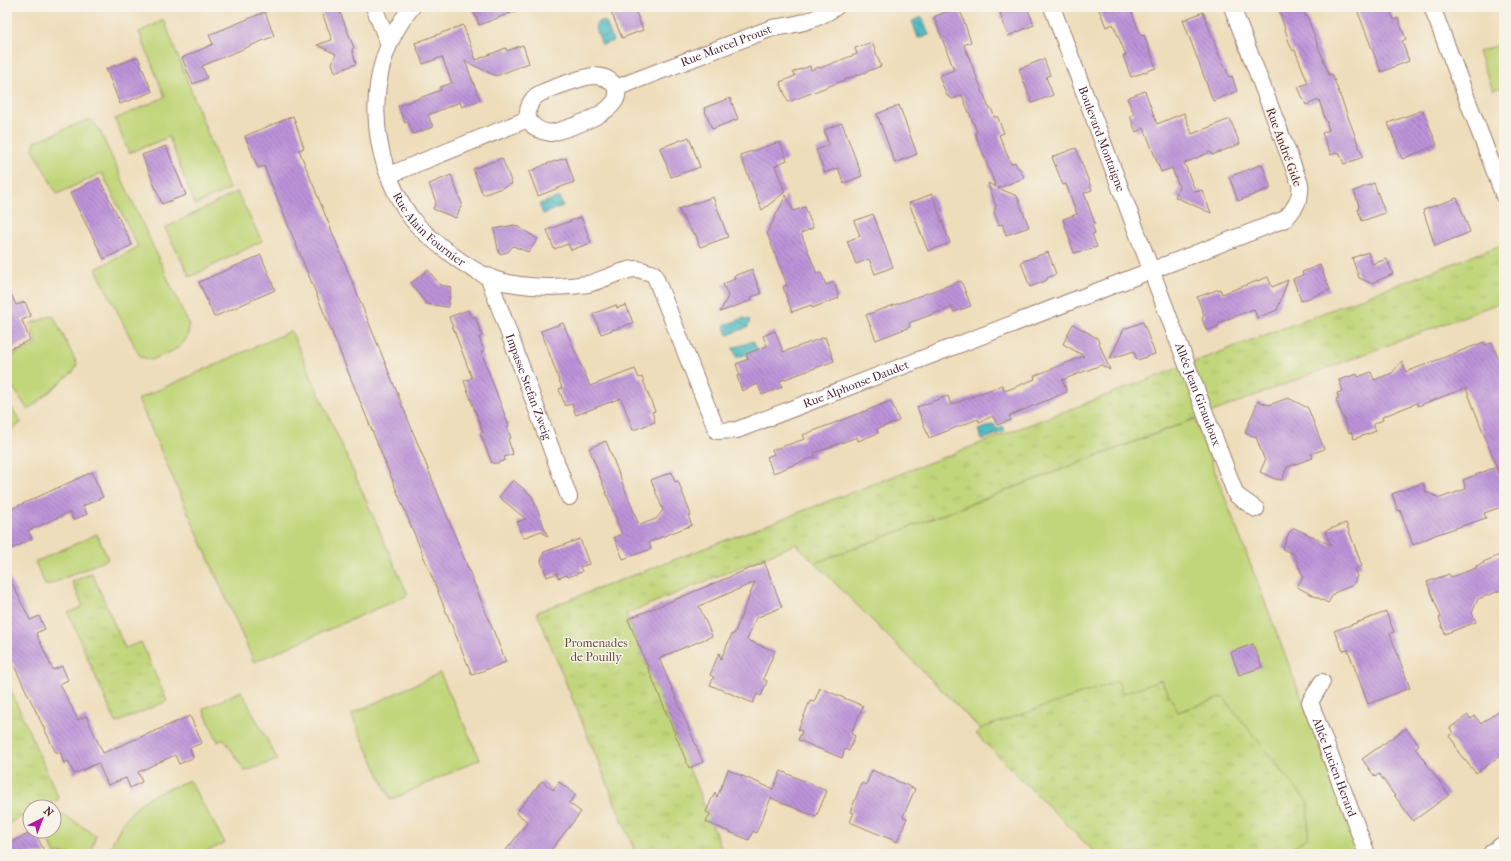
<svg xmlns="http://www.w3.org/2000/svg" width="1511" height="861" viewBox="0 0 1511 861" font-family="'IM FELL French Canon',serif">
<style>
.green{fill:#c1d67a;stroke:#867a52}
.park{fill:url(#park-tufts);stroke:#867a52}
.water{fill:url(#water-waves);stroke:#4c6e76}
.building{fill:url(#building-back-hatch)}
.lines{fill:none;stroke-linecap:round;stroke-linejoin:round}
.minor-casing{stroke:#9c7e72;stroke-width:18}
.tertiary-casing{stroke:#9c7e72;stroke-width:22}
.minor{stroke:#fff;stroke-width:16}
.tertiary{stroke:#fff;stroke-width:20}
.labels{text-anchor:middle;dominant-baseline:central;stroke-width:3;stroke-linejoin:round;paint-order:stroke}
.street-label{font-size:12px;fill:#4a1f2b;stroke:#f7f3e8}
.park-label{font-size:12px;fill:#684d3f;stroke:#f7f3e8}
</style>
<defs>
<pattern id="park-tufts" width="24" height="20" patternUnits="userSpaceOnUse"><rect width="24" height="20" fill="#c1d67a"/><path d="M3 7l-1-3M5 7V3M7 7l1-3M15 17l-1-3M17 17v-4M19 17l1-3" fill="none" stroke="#a7b76a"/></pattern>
<pattern id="water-waves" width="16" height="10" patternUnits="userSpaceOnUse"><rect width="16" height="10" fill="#4dbcc2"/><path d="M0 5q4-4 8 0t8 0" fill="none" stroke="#42989e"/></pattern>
<pattern id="building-back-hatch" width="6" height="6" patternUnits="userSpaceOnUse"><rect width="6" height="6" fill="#bc93d9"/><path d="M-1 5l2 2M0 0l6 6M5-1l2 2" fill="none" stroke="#9b77b0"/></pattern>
</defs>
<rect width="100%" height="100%" fill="#f7f3e8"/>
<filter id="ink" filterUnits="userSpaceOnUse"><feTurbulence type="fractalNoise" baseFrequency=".025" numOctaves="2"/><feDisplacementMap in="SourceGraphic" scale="8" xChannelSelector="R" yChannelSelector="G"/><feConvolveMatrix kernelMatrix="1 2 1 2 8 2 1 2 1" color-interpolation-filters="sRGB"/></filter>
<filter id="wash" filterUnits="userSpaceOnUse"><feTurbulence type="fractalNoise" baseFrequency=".012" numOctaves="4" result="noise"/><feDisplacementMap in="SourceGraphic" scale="16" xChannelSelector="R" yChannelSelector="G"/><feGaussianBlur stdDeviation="0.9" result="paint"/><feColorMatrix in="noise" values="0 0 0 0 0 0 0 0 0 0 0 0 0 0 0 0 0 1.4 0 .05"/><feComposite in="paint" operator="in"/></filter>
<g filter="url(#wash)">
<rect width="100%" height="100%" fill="#eeddba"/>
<path class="green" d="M164,20L229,189L195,205L169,137L129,153L115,119L165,97L139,32Z
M1504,43V86L1493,90L1478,52Z
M90,120L94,122L100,131L189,325C189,349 170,351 152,360L141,357L137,351L96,269L138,247L102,173L57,194L33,149L35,142L84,121Z
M237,192L262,241L190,277L165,228Z
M53,315L77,364L74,371L28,410L7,378V358L37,344L30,324Z
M291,331L408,595L254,662L138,399Z
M7,400L21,423L7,432Z
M1195,419L1361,854H1105L815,563Z
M97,534L108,559L46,586L35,562Z
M440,673L480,759L391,800L351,714Z
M241,691L278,760L245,771L224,739L218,742L203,709Z
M189,780L225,843L200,854H109C114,834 127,813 144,801C156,792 175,787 189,780Z
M54,809L96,835L90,854H55L44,831H54Z"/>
<path class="park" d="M1504,244V301L815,563L796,544L626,614L724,854H636L537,612Z
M92,573L125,648L141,642L167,701L116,723L68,613L83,606L72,582Z
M1161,680L1178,712L1223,697L1308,803V837L1284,854H1096L976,734L982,728L1118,681L1122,694Z
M7,682L59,799L43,807H30V813L7,824Z"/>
<path class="water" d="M922,17L929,35L918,38L912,21Z
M599,21L606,22L613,41L602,45L595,26Z
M559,197L563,206L543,214L539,204Z
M744,318L750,320L748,327L728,335L724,325Z
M753,341L757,350L737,358L733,348Z
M994,424L996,429L1003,426L1005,431L982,440L978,430Z"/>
<g id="blocks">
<path class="building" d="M320,7H338L354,48L352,49L356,64L335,72L332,63L336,54L317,45L332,40Z
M472,7H524V8L479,25Z
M609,7H634L643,30L622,38Z
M957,7H959L971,42L964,45L989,108H991L995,118L997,116L1004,133L999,135L1011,164L1015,162L1017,167L1020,169L1024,178L998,188L1017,196L1029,227L1006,235L1002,224L999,225L994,212L996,206L988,183L996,187L975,133L977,132L962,95L953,99L947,96L939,76L954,70L934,17Z
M999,7H1027L1034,25L1008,36L1000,14H1001Z
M1098,7H1130L1141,36L1144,35L1156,68L1131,77L1123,56L1126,55L1113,24L1106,27Z
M1278,7H1302L1306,17L1307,16L1329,75L1332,74L1363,157L1344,164L1339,152L1331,155L1322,133L1329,130L1319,100L1306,105L1298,87L1308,83L1295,50L1293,51L1290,45Z
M1356,7H1389L1394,20L1398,18L1406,39L1402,41L1409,61L1381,72Z
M265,12L274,36L202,66L207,78L193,84L182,58L213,44L209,35Z
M1203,12L1222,63H1223L1229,77L1232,76L1237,91L1213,101L1183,20Z
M463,25L476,60L506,48L507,51L523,45L529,63L496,76L465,61L480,100L462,107L460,102L428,115L433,127L413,134L408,122L405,123L398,106L441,90L440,87L452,83L442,57L423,64L415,43Z
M872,42L881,66L788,102L780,82L795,76L793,72L810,66L811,70L819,67L820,68L857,54L855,48Z
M138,57L152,92L120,104L106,69Z
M1044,59L1050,75L1046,77L1053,95L1032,103L1019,69Z
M1145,91L1157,124L1184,113L1192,134L1230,119L1240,144L1212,155L1211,152L1184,163L1196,192L1202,190L1211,213L1175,197L1179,187L1172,168L1161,172L1144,128L1136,132L1130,116L1134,114L1127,98Z
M730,98L738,119L712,129L704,108Z
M899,105L917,154L895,163L877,114Z
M1423,110L1437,145L1402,159L1388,123Z
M293,116L304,148L299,150L506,662L472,675L264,166L258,168L245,136Z
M842,123L862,176L844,183L838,168L825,173L816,150L829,145L824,130Z
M689,137L700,167L671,177L660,148Z
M780,142L787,160L775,166L785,192L762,210L740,155Z
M166,146L186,195L162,204L142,155Z
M1076,148L1092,190L1084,193L1095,224L1092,225L1095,233L1092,234L1097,247L1074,253L1063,219L1077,214L1066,184L1063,185L1052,157Z
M502,158L512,184L483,195L473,169Z
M566,158L574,182L538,196L529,172L546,164Z
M1262,164L1271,188L1238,201L1229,177Z
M451,175L462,204L456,218L433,209L436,202L429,184Z
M99,178L132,245L104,259L70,193Z
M1374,183L1385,213L1362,221L1358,210L1359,206L1354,191Z
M932,194L950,243L928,251L909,203Z
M786,195L793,211L805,207L813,228L801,233L817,274L821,273L826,285L834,282L839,298L812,308L811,305L792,312L783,287L787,285L767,233Z
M713,197L728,237L700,247L695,233L693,234L678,209Z
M1457,198L1470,232L1435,246L1423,210Z
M873,214L893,267L875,274L869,259L856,264L847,241L860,236L854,221Z
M581,217L591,243L571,250L568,244L554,249L547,230Z
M515,225L538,239L528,252L513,246L508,252L499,254L494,229Z
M1048,252L1056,274L1047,278V280L1030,287L1021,262Z
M1368,252L1372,264L1387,259L1393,274L1371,283L1359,278L1352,258Z
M261,255L275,290L214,317L199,282Z
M1320,265L1330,290L1301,301L1293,279L1303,275L1302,272Z
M752,269L761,294L751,297L752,300L720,312L728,296L723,284L735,279L734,276Z
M428,270L440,285L451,287L448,307L426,304L411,283Z
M1268,277L1272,287L1288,280L1277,310L1257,318L1254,309L1220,322L1218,326L1207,331L1202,319L1204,315L1197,297L1220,289L1222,294Z
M961,281L971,306L954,312L952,307L909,323L910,327L876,340L866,315Z
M7,285L16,305L25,302L31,316L22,320L30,340L7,350Z
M616,305L617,308L626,305L633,323L601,334L593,314Z
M468,310L471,317L475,316L482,336L479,337L484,351L481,352L509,426L507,427L511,438L508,439L513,454L504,457L505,460L498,463H492L480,433L483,432L464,381L472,378L449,317Z
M1143,322L1155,354L1137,360L1134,351L1110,359L1124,329Z
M563,323L590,386L635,369L639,378L642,377L648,394L655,411L652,412L655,422L633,430L621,398L576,415L572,404L565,406L559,389L562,388L541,331Z
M1073,324L1097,338L1110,370L1101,365L1062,380L1067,392L1009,416L1011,420L997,425L993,416L979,422L978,419L929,438L917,407L948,396L951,405L1002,385L1005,391L1035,379L1034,376L1084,356L1063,344Z
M775,331L783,352L825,337L834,361L780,381L782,387L762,395L758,384L742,391L737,376L740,375L736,364L748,359L746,354L767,346L763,336Z
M1484,342L1485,345L1492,343L1504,373V486L1466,388L1418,406L1417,403L1382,417L1383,420L1373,424L1376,431L1354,439L1351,432L1349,433L1336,399L1339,398L1337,393L1343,391L1339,380L1357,374L1358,377L1371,372L1374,380L1392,373L1402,361L1406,372Z
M1288,398L1308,408L1324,449L1311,454L1313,458L1287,467L1282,480L1275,479L1260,472L1265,461L1256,437L1245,433L1258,401L1269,405Z
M891,401L899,421L877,429L878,433L858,441L857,437L814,453L815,457L773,473L767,457L774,454L772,450L805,439L803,435Z
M606,441L639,525L656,519L663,510L651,480L672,472L675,482L678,481L691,515L688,516L692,525L649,542L651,549L623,559L614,537L622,534L589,448Z
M1496,467L1504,490V506L1484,513L1486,518L1435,535L1413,545L1400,510L1398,511L1392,494L1423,483L1426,492L1440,498L1466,489L1463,480Z
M92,472L103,497L83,506L87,514L73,520L70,512L28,531L32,539L7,551V511Z
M513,480L532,496L548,537L541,531L523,538L517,522L526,519L499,497Z
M1346,523L1362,566L1354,569L1357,576L1353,585L1334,593L1328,603L1297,587L1303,577L1294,554L1282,549L1289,533L1294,528L1331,545L1325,531Z
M580,539L589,564L580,567L582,572L568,577L567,575L558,578L557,573L547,577L541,561L544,552Z
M1500,555L1504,564V589L1478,599L1472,613L1476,622L1445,634L1439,618L1441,617L1427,582L1449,574L1451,577L1476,568V566L1484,563L1483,562Z
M764,561L782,607L756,618L747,640L775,651L763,679L767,681L761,696L757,694L753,703L710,685L714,677L710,675L719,653L721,659L732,634H734L755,582L699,606L712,636L659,658L703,762L689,768L628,619L763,563Z
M7,573L30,620L39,616L45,629L36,633L53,670L62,666L68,680L60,684L78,720L86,716L103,753L190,716L202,743L190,748L193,758L179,764L175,755L138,772L142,782L130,788L126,778L108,785L98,763L74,774L68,761L64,763L60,751L56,753L7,651Z
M1386,612L1394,632L1390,634L1410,688L1368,704L1348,650L1343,651L1334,631Z
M1253,644L1262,667L1239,675L1231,652Z
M820,688L863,706L851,734L855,736L849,751L845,749L842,758L798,740L802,731L798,730L810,701L814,702Z
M1504,707V753L1476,773L1458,752L1455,744L1449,736L1453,733L1450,728L1468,715L1471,719L1475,716L1481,724Z
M1406,728L1419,745L1415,748L1449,795L1413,821L1379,774L1375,777L1362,759Z
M728,770L773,789L781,771L827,791L816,817L771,798L756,833L753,831L749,840L706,822L710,814L706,812L715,792L717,797Z
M872,770L915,789L903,817L907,818L897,842L850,822L854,813L850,812L862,783L866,785Z
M542,781L553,790L559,782L576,795L569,803L581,812L548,854H503L528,822L516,813Z
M35,831L45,854H7V844Z"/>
</g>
</g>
<g filter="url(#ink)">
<use href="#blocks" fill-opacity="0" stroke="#9c7e72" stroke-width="1"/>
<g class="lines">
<g class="minor-casing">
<g id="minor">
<path d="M374,7L389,45"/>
<path id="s1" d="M412,7C362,66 367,158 412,219C423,233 438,244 452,255C468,267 489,280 509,283C535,288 562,288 588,284C600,281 626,268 637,269C643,270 649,273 654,274L717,431L737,430L1285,219C1295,209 1302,198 1300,184L1232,7"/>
<path id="s2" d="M1052,7L1236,495L1256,509"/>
<path d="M1432,7L1504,196"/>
<path d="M592,76C600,76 609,77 614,85C632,110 566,129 551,133C542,132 535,129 530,122C525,114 529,102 536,96C544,90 581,78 592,76Z"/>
<path id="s3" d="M616,88L772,28C795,25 816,21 836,7"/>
<path d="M389,175L528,119"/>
<path id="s4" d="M488,276L569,497"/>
<path id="s5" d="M1322,682L1310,702L1367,854"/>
</g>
</g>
<g class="tertiary-casing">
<path id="tertiary" d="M1493,854L1504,846"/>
</g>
<use href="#minor" class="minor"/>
<use href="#tertiary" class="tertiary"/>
</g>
</g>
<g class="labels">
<g class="street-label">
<text stroke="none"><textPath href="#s3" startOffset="118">Rue Marcel Proust</textPath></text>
<text stroke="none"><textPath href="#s2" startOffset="141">Boulevard Montaigne</textPath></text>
<text transform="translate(1284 147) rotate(70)">Rue André Gide</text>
<text stroke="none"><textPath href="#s1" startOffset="247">Rue Alain Fournier</textPath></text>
<text stroke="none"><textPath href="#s1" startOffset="811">Rue Alphonse Daudet</textPath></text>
<text stroke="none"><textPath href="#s4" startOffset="118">Impasse Stefan Zweig</textPath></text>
<text stroke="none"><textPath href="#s2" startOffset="414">Allée Jean Giraudoux</textPath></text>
<text stroke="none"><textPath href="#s5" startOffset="93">Allée Lucien Herard</textPath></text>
</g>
<g class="park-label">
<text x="596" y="643">Promenades<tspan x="596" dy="14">de Pouilly</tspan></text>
</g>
</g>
<rect width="1511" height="861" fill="none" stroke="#f7f3e8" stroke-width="24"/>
<g transform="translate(42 819) rotate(42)"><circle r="19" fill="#f7f3e8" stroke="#b29e9c"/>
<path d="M0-3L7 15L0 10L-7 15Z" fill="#b5179e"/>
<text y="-6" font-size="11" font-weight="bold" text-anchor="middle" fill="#4a1f2b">N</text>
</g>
</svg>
